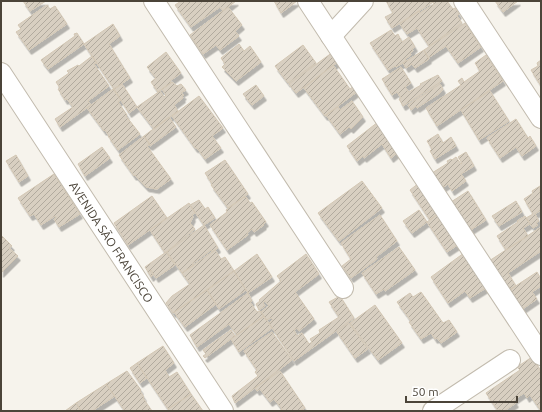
<svg xmlns="http://www.w3.org/2000/svg" width="542" height="412" viewBox="0 0 542 412" font-family="Ubuntu,sans-serif">
<style>
.building{fill:url(#building-hatch);stroke:#d3c7b4;filter:url(#shadow)}
.lines{fill:none;stroke-linecap:round;stroke-linejoin:round}
.minor-casing{stroke:#c2bbae;stroke-width:22}
.minor{stroke:#fff;stroke-width:20}
.labels{text-anchor:middle;dominant-baseline:central;stroke-width:4;stroke-linejoin:round;paint-order:stroke}
.street-label{font-size:12px;fill:#4b4439;stroke:#fff}
</style>
<defs>
<pattern id="building-hatch" width="6" height="6" patternUnits="userSpaceOnUse"><rect width="6" height="6" fill="#d8cfc1"/><path d="M-1 1l2-2M0 6l6-6M5 7l2-2" fill="none" stroke="#b1aa9e"/></pattern>
<filter id="shadow"><feDropShadow dx="2.5" dy="4.5" stdDeviation="0" flood-color="#0004"/></filter>
</defs>
<rect width="100%" height="100%" fill="#f6f3ec"/>
<path class="building" d="M23,1H46L30,11Z
M181,1H236L223,11L220,7L191,27L175,5Z
M274,1H297L281,13Z
M386,1H435L392,28L385,17L393,13Z
M435,1H447L453,9L455,8L459,14L457,16L462,23L429,46L417,28L407,34L400,24L419,11L420,13L434,4L433,2Z
M495,1H518L503,12Z
M47,5L50,9L55,6L67,24L29,50L16,32L21,29L18,25Z
M228,7L242,25L235,31L239,36L220,50L216,45L203,54L190,35Z
M465,23L481,47L458,63L446,46L428,58L424,50Z
M113,24L120,36L109,44L130,78L114,89L84,44Z
M391,30L395,36L398,34L402,42L409,37L415,47L412,49L413,51L410,53L411,55L405,59L406,61L396,67L395,66L388,70L370,43Z
M77,33L84,44L48,69L41,60L75,36L74,34Z
M239,44L244,51L250,46L261,62L236,81L222,67L225,64L221,58Z
M303,45L316,63L288,83L275,66Z
M424,50L429,59L415,68L412,64L406,68L403,63Z
M166,52L181,73L170,81L171,83L158,92L151,82L156,78L147,67Z
M333,52L339,61L296,93L289,84Z
M486,55L503,81L437,126L426,108L461,85L458,81L462,78L464,82L480,71L475,63Z
M92,56L97,63L94,64L109,86L88,101L91,105L60,127L55,119L73,107L67,99L65,100L58,89L60,88L56,82L69,73L67,71L78,65L79,66Z
M541,60V86L531,70L538,66L537,63Z
M333,65L350,89L355,85L358,91L325,116L304,88Z
M401,67L411,83L405,87L409,92L421,85L420,84L438,75L442,81L403,106L399,99L401,98L397,92L392,95L382,79Z
M172,82L177,86L181,84L186,90L181,93L184,95L182,96L183,98L174,105L178,111L154,129L137,107L160,91L164,97L166,95L162,89Z
M122,84L137,107L129,113L114,89Z
M440,84L443,89L440,93L417,108L416,106L411,110L408,105Z
M256,85L264,96L252,105L243,94Z
M113,89L121,100L118,102L127,115L126,116L140,134L118,150L110,139V137H108L109,136L105,130L104,131L87,108Z
M490,91L509,121L479,140L461,110Z
M199,96L223,128L212,136L221,148L205,159L197,148H195L172,116Z
M352,101L363,117L351,129L349,127L340,134L326,115L338,107L340,110Z
M169,117L176,127L150,146L144,136Z
M516,119L528,138L530,136L536,146L522,156L516,147L500,158L487,138Z
M378,122L398,152L391,158L382,144L364,158L363,156L357,161L347,146Z
M438,134L443,143L451,137L456,146L435,159L430,151L432,149L427,141Z
M144,136L150,144L147,146L171,179L157,189L146,187L135,175L134,176L119,155Z
M102,147L110,158L85,176L78,164Z
M466,152L474,166L461,174L466,181L452,191L448,184L442,188L432,173L448,163L447,161L451,159L452,160L456,157L461,164L462,163L458,157Z
M16,155L28,176L19,182L6,161Z
M225,160L248,194L228,208L211,185L212,184L205,173Z
M54,174L80,214L59,227L54,219L56,218L55,216L41,225L34,214L30,216L18,198Z
M362,181L382,208L339,241L318,213Z
M419,183L439,213L430,220L410,190Z
M540,186L541,210L535,214L539,221L536,223L538,225L533,228L526,218L533,214L524,199L533,193L532,191Z
M468,191L486,220L469,231L451,202Z
M152,196L167,218L128,245L114,223Z
M244,197L245,198L246,197L250,203L252,202L266,222L263,224L264,225L254,232L252,229L247,233L248,235L227,250L210,225L227,212L226,210Z
M199,200L205,209L208,207L215,218L204,225L190,205Z
M516,201L522,212L499,226L492,216Z
M189,203L195,213L192,215L193,217L190,223L195,229L165,253L150,230Z
M419,210L427,222L412,233L403,221Z
M439,213L459,244L447,252L427,222Z
M380,215L397,241L376,257L377,259L351,278L342,266L351,259L341,243Z
M525,216L530,224L523,228L528,236L506,250L497,236L518,222L517,221Z
M204,225L218,248L212,252L211,250L192,264L194,265L182,273L167,252Z
M541,227V251L508,273L516,286L508,291L489,261Z
M1,235L12,246L9,248L18,256L1,273Z
M399,247L415,270L385,291L384,289L376,294L362,273Z
M215,250L221,259L225,257L234,271L173,313L166,303L172,296L190,284L182,273Z
M166,252L175,265L156,278L151,270L150,271L153,275L151,277L145,267Z
M464,253L486,288L470,298L465,291L448,303L431,277Z
M257,254L272,277L248,293L234,271Z
M306,254L319,274L295,292L314,319L299,331L297,328L294,330L297,336L302,333L309,344L312,342L310,339L320,333L319,330L339,317L329,302L340,296L354,318L294,361L269,323L273,320L271,318L266,320L261,312L269,306L265,301L263,303L265,306L259,310L256,304L260,301L259,300L281,281L277,276Z
M234,271L246,290L219,309L207,290Z
M537,272L541,279V286L532,292L537,299L521,310L508,291Z
M207,290L216,304L185,327L174,312Z
M421,292L443,323L449,320L457,332L441,343L437,338L435,339L431,333L421,339L409,322L411,321L397,302L410,293L413,297Z
M248,293L252,301L250,302L257,312L260,311L264,316L237,335L229,324L197,347L190,335Z
M375,305L402,343L378,360L350,323Z
M264,316L272,328L239,352L231,339Z
M349,323L368,349L355,358L337,332Z
M231,330L235,336L205,358L203,356L206,354L203,350Z
M272,332L292,360L235,403L232,396L258,376L255,372L257,370L244,351Z
M163,346L174,363L165,370L169,377L177,372L191,394L168,409L137,363Z
M532,357L541,371V411L530,395L527,398L524,393L514,400L516,403L504,411H501L500,409L498,411L486,393L520,370L517,367Z
M137,363L147,378L140,383L130,368Z
M127,371L141,390L140,391L144,397L143,398L152,411H125L106,384Z
M280,371L305,408L300,411H279L282,409L274,399L270,402L260,389L257,391L255,388Z
M106,384L115,396L92,411H81L76,403Z
M191,394L203,411H169L168,409Z
M76,403L81,411H65Z"/>
<g class="lines">
<g class="minor-casing">
<g id="minor">
<path d="M154,1L343,288"/>
<path d="M308,1L541,355"/>
<path d="M464,1L541,118"/>
<path d="M331,36L363,1"/>
<path id="s1" d="M1,73L223,411"/>
<path d="M433,411L510,360"/>
</g>
</g>
<use href="#minor" class="minor"/>
</g>
<g class="labels">
<g class="street-label">
<text stroke="none"><textPath href="#s1" startOffset="202">AVENIDA SÃO FRANCISCO</textPath></text>
</g>
</g>
<rect width="542" height="412" fill="none" stroke="#4b4439" stroke-width="4"/>
<path d="M406 396v6h111v-6" fill="none" stroke="#4b4439" stroke-width="2"/>
<text x="412" y="396" font-size="12" fill="#4b4439" stroke="#ffffff" stroke-width="3" paint-order="stroke">50 m</text>
</svg>
